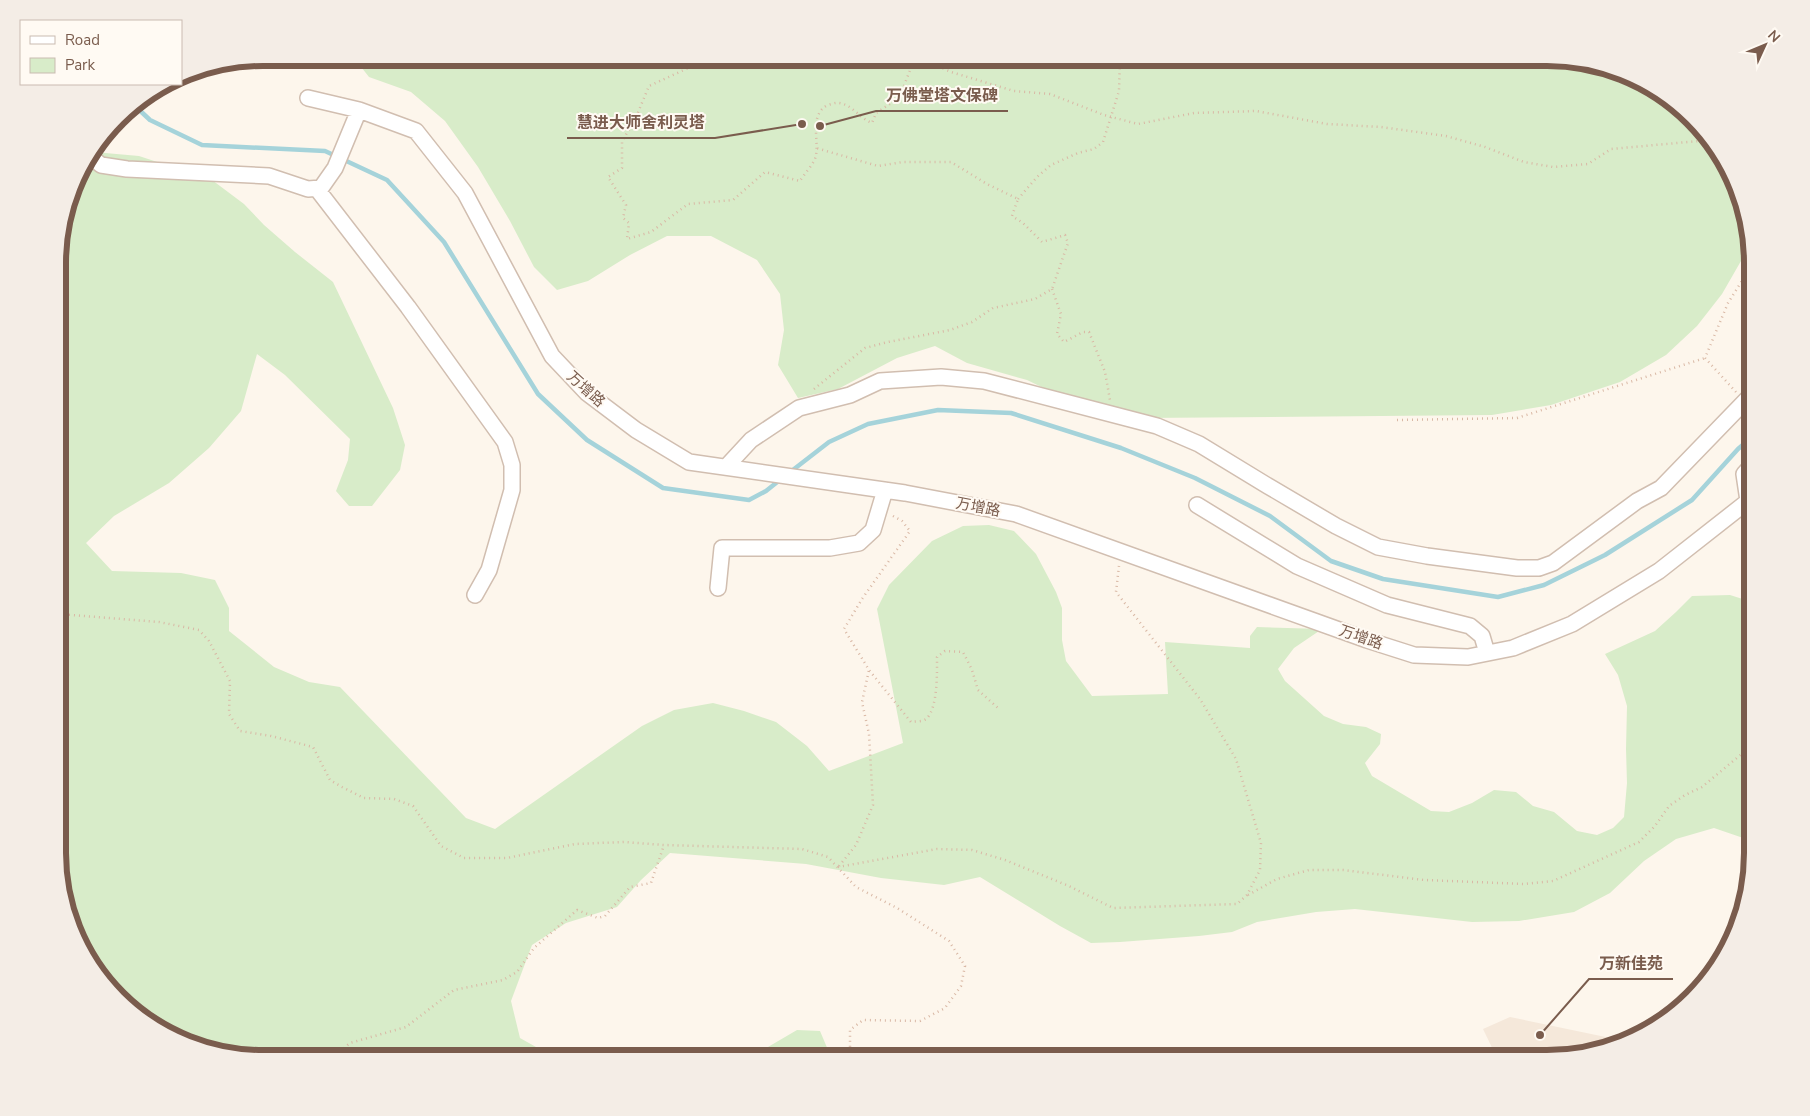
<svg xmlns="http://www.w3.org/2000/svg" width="1810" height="1116" viewBox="0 0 1810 1116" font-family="'Nunito Sans','Noto Sans SC',sans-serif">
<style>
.residential{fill:#f5e8da}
.green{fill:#d8ecc9}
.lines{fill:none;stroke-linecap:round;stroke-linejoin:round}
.stream{stroke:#a5d3da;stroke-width:4.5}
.minor-casing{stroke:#d1beb0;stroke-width:18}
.path{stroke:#d9b8a5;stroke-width:2.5;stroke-dasharray:1 4;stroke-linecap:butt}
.minor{stroke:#fff;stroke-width:15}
.labels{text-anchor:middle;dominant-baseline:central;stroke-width:4;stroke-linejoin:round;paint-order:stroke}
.street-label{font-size:15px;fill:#7a5c4d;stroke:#fffaf3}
.rim{fill:none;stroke:#7a5c4d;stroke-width:6}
.leader{fill:none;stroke:#7a5c4d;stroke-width:2}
.callout-dot{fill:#7a5c4d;stroke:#fffaf3;stroke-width:2}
.callout-label{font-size:16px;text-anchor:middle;font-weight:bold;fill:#7a5c4d;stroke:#fffaf3;stroke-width:4;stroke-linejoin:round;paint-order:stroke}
</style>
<rect width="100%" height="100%" fill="#fdf6ec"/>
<path class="residential" d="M1510,1017L1620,1040L1560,1058H1497L1483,1029Z"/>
<path class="green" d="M354,58H1547L1600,65L1650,85L1692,117L1725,160L1751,247L1745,254L1722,294L1697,326L1666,355L1620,382L1551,405L1492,415L1143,418L1077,404L1027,380L967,363L935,346L897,358L838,389L798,398L778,365L784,330L780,294L757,260L711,236H667L630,255L588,281L557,290L534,267L510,221L478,167L445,121L411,92L369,77Z
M94,152L139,156L212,180L244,204L264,225L295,252L333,282L393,408L405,445L400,470L372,506H349L336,491L348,460L350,439L285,375L257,354L241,411L209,448L169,483L114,516L86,543L112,571L181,573L215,580L229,608V631L274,667L309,682L340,687L466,818L495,829L642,726L674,710L713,703L744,711L776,722L807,746L829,771L903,743L877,609L889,585L932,541L963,526L989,525L1014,531L1036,554L1056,592L1062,608V640L1066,661L1092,696L1168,694L1165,642L1250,648V636L1257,627L1322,629L1294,648L1278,669L1285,681L1324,716L1343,724L1366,727L1381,734L1380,744L1365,763L1372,776L1431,811L1449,812L1472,803L1494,790L1516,792L1533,806L1554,812L1577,831L1597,835L1613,828L1624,817L1627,783L1626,749L1627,706L1618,675L1605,654L1655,631L1676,612L1692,596L1730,595L1752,602V841L1714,828L1676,839L1644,861L1610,893L1574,912L1519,921L1472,922L1355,909L1316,912L1257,922L1232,932L1199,936L1120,942L1091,943L1060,926L980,877L944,885L881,878L806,864L670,853L641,880L617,907L566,923L532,945L511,1001L520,1038L536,1047L541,1058H263L210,1051L160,1031L92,967L59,880V236L79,172Z
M797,1030L820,1031L831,1057L830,1058H752L761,1051Z"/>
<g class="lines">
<path class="stream" d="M134,105L150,120L202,145L325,151L387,180L444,242L538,394L587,440L663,488L749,500L766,491L781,479
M789,473L829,442L868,424L938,410L1011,413L1121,448L1195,478L1270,516L1331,561L1383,579L1498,597L1544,585L1605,555L1692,500L1738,449L1752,437"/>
<g class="minor-casing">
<path id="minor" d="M308,98L359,110L416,131L465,193L552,356L587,393L636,430L689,462L905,493L1016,514L1367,640L1414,655L1468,657L1513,648L1572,624L1659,571L1752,498
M91,157L101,165L127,169L269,176L308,189L321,188L335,168L359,110
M317,189L408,307L505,442L512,465V490L489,570L475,595
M726,467L751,440L799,408L850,395L880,381L941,377L984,381L1157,426L1199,444L1268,486L1336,526L1378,547L1427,556L1517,568H1539L1553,563L1637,501L1661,488L1752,394
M1748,501L1744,474L1752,465
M1197,505L1297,566L1387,605L1470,626L1482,636L1487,653
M718,588L722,548H830L859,543L873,530L885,490
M1267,1056V1058"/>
</g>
<path class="path" d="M710,58L649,86L634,122L622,141V168L608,177L626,205L623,218L629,223L627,239L651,232L688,204L733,200L765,172L800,181C804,174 815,163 816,155C819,139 809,114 828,105C832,104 836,102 839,103C853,105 859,118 872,123L876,113L899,98L915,58
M920,58L951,72L1014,91L1050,94L1104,115L1138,124L1194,113L1256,111L1327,124L1381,127L1446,136L1485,147L1524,162L1553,167L1588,164L1611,149L1710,140
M1018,199L1037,177L1051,165L1078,153L1094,149L1103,142L1119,91L1120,58
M1052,289L1061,314L1057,334L1064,342L1083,332H1089L1105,372L1110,400
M814,389L865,348L888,342L950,330L972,322L993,308L1035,299L1052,289L1068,243L1065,235L1042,242L1023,223L1012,216L1018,199L987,184L951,162H903L878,166L816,148
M1736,392L1705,358L1728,303L1752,265
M1397,420L1517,418L1705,358
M893,516L902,521L910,531L862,599L844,629L869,670L911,722C916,721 922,722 926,719C938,709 937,672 937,657L945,651L963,652L972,670L978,690L998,708
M59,614L159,622L199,630L209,641L230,681L229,714L240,731L271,736L313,747L330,780L342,787L364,798L394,799L413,806L441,846L464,858H507L575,844L624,842L664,845L802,849L828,857L856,887L897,908L949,941L965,966L961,986L945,1008L920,1021L863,1020L850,1030V1058
M839,866L856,845L873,805L869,734L862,702L869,670
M838,867L937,849L972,850L1005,860L1069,886L1113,908L1237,904L1247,895L1260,870L1261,843L1236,759L1200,699L1116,592L1119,566
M1248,895L1277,879L1309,870H1343L1424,880L1524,884L1553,881L1639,842L1655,826L1669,806L1685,795L1702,787L1744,752L1752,742
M332,1058L350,1043L406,1027L454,990L503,980L517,972L534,948L577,910L598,918L605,916L630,887L651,883L664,845"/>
<use href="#minor" class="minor"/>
</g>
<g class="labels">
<g class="street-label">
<text transform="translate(586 389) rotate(42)">万增路</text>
<text transform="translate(978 507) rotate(11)">万增路</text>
<text transform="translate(1361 637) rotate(19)">万增路</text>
</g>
</g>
<path d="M0 0H1810V1116H0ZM263 66H1547A197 197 0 0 1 1744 263V853A197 197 0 0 1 1547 1050H263A197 197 0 0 1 66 853V263A197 197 0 0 1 263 66Z" fill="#f4ede6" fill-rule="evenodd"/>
<path class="rim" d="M263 66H1547A197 197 0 0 1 1744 263V853A197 197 0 0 1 1547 1050H263A197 197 0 0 1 66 853V263A197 197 0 0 1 263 66Z"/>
<path class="leader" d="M820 126L876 111H1008M802 124L715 138H567M1540 1035L1589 979H1673"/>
<g class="callout-dot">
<circle cx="820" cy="126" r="5"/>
<circle cx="802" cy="124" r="5"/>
<circle cx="1540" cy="1035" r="5"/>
</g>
<g class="callout-label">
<text x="942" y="101">万佛堂塔文保碑</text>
<text x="641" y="128">慧进大师舍利灵塔</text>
<text x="1631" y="969">万新佳苑</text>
</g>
<rect x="20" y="20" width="162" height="65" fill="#fffaf3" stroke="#cabbb1"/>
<rect x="30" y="36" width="25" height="8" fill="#ffffff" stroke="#cabbb1"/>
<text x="65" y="45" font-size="15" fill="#7a5c4d">Road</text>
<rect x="30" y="58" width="25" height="15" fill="#d8ecc9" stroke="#cabbb1"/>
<text x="65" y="70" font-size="15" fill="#7a5c4d">Park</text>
<g transform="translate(1765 45) rotate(46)" stroke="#fffaf3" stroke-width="4" paint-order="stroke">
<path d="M0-4L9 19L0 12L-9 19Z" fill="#7a5c4d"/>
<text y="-8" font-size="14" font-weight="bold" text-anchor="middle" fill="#7a5c4d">N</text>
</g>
</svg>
